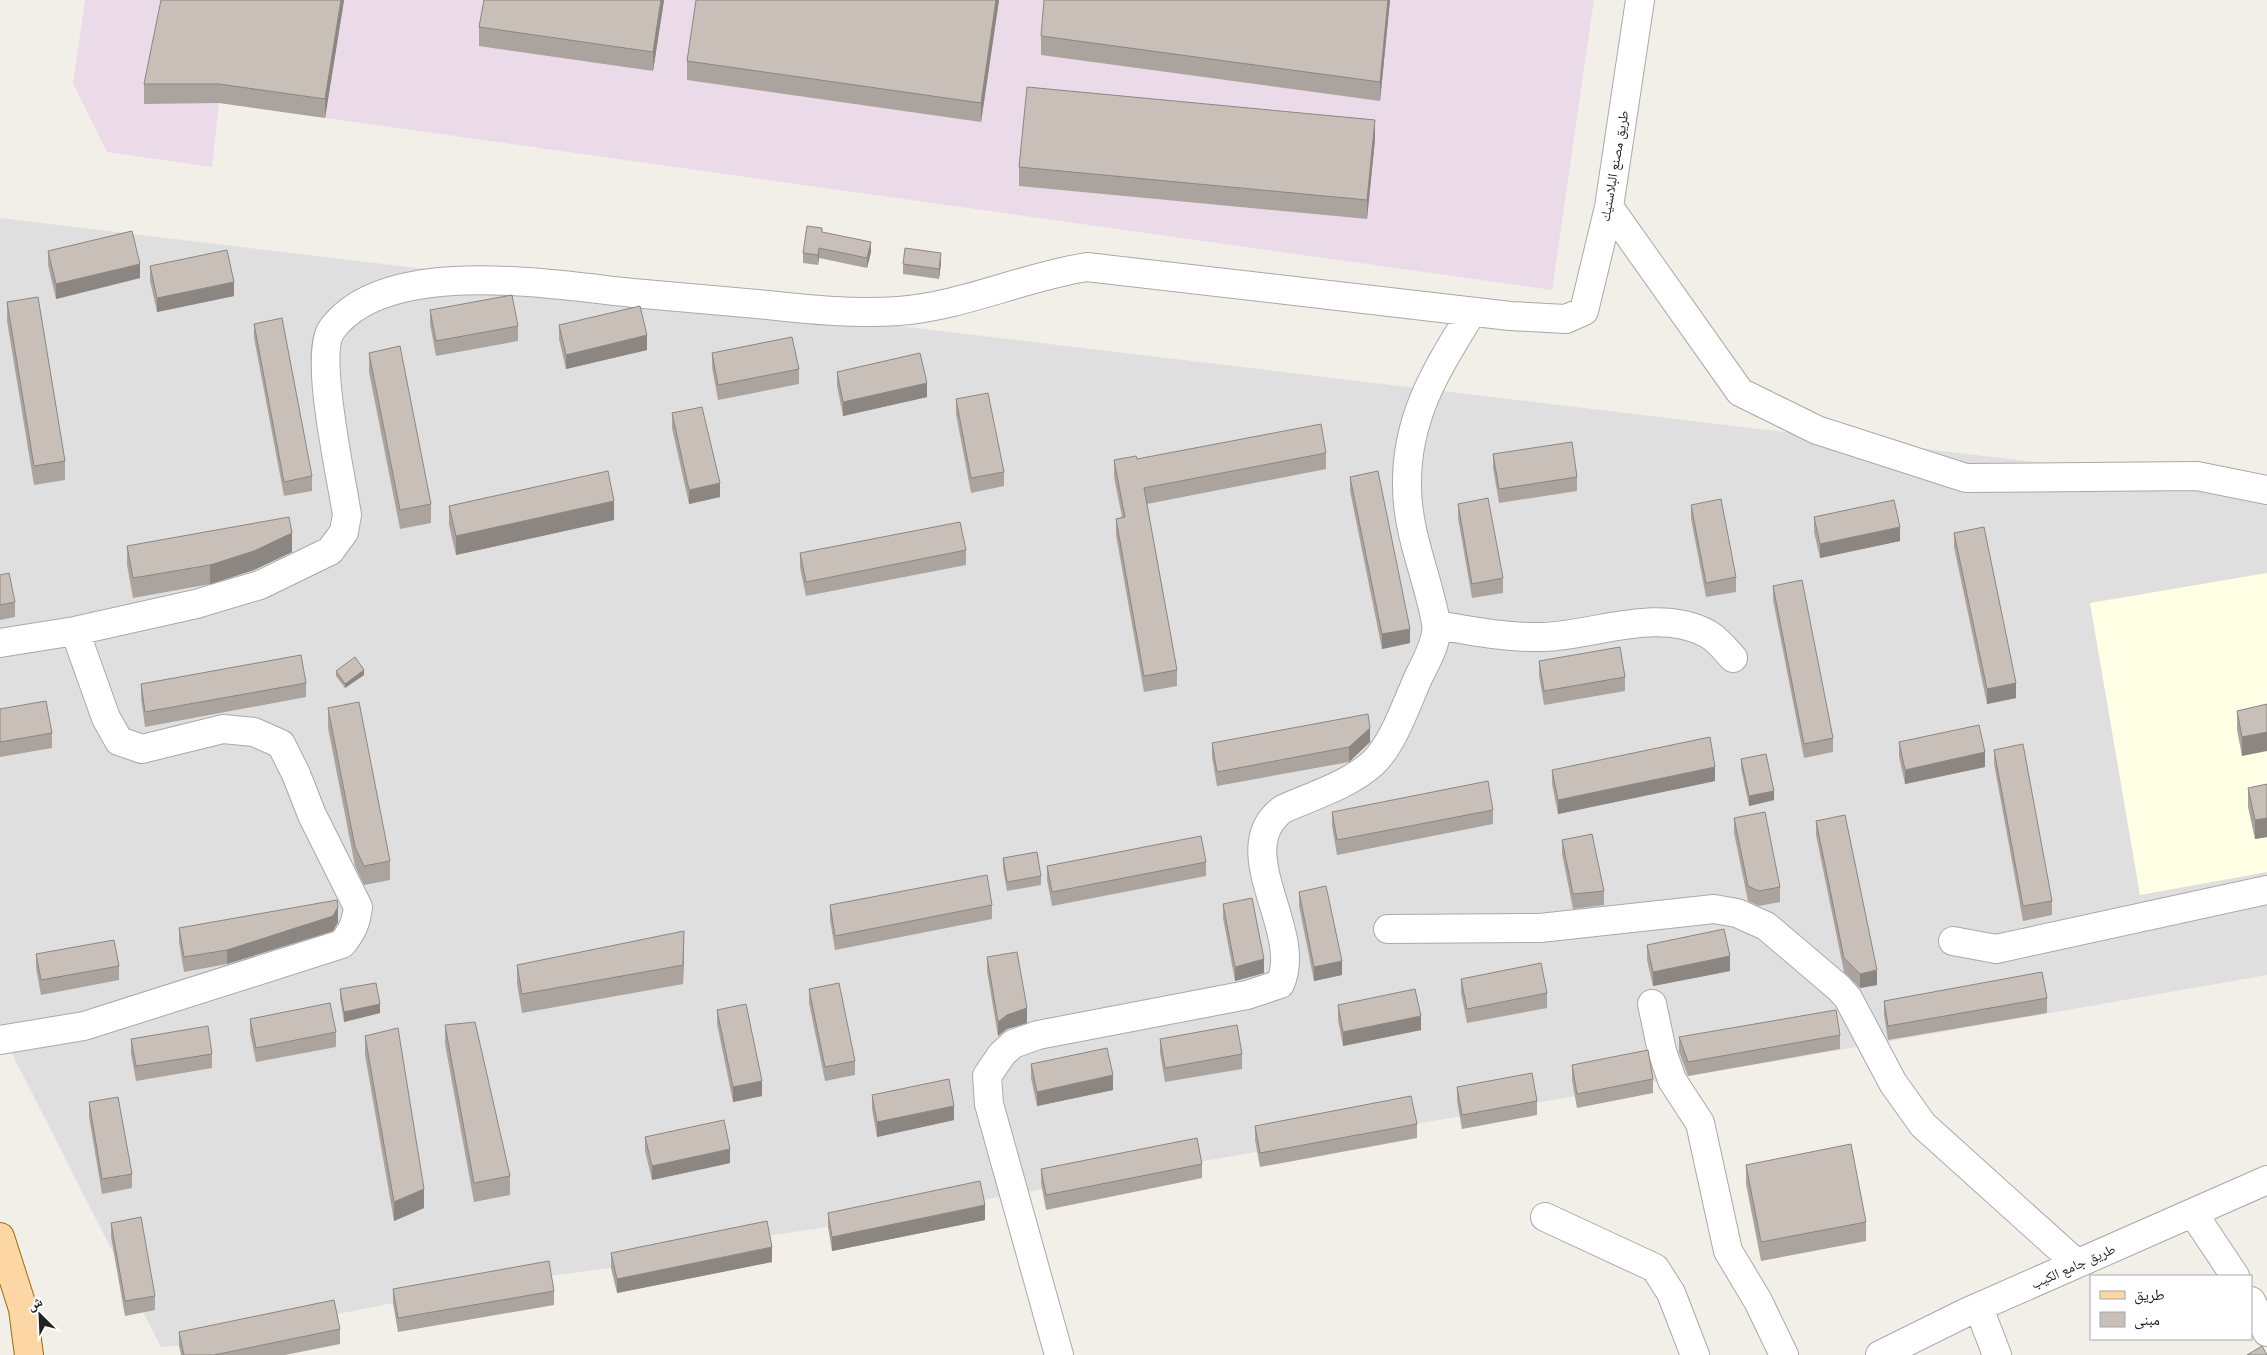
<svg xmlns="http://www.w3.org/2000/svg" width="2267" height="1355" viewBox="0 0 2267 1355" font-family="Mulish,'Noto Naskh Arabic',sans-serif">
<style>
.residential{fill:#e0dfdf}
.industrial{fill:#ebdbe8}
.education{fill:#ffffe5}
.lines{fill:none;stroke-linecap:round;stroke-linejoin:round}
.minor-casing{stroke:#a9a9a9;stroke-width:30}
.major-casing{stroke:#a06b00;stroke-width:30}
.minor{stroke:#fff;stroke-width:28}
.major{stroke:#fcd6a4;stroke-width:28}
.wall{fill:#aba49e}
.shaded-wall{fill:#8b8681}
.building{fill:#c7bfb8;stroke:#8b8681}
.labels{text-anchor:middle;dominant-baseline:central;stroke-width:5;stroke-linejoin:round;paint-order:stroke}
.street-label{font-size:14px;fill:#222;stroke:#fff}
</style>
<rect width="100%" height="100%" fill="#f2efe9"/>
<path class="residential" d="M0,218L2267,490V975L828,1227L767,1236L611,1268L549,1276L393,1303L179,1346L161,1347L0,1030Z"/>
<path class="industrial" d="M85,0H1594L1552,290L219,103L212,167L107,152L73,83Z"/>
<path class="education" d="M2267,573V872L2140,895L2090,603Z"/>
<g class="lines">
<g class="minor-casing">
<path id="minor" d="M1609,207L1740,392L1817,430L1966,478L2197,476L2267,490
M1437,625C1472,631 1507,638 1543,637C1596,635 1658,607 1708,634C1718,640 1725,649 1733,658
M0,643L75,631L196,604L260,585L330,551L344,532L347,515C342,480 313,354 332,329C387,255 554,285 633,293C678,297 723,301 768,305C812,310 855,314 899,311C964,306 1023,277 1087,267L1510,316L1566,319L1584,311L1609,207L1640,0
M1388,929L1540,928L1714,909L1737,913L1766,926L1839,988L1848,998L1893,1083L1923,1125L2076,1263
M1953,941L1996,949L2267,890
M1652,1004L1662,1051L1672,1080L1700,1123L1728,1251L1758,1301L1784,1355
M0,1040L84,1026L342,944C352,932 356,923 358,907L312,815L296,774L281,744L254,732L223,729L142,749L119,741L106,718L75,631
M2193,1213L2235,1276
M1545,1217L1655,1268L1671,1293L1695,1355
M2251,1301L2267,1332
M1979,1308L1997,1355
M1059,1355L989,1104L987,1076L1002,1054L1013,1044L1038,1035L1247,995L1280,984C1305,931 1227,850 1283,809C1312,796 1349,785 1373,763C1394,743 1407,702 1419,676C1426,662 1439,639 1436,623C1428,577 1407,534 1407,486C1406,416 1437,369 1472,312
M1880,1355L1965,1313L2267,1180"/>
</g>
<g class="major-casing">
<path id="major" d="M0,1237L23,1309L29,1355"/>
</g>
<use href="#minor" class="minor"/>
<use href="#major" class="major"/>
</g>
<path class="wall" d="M344,0L325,118L219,103L144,104V84Z
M484,0H664L653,71L479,46V27Z
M999,0L981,122L687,80V61Z
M1390,0L1380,101L1041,55V36Z
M1375,139L1367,219L1019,186V167Z
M822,232L871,252L867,268L819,258L818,265L803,263V253Z
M48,251L140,278L56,299L48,265Z
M941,263L939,279L903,274V264Z
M150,266L234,296L157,312L150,281Z
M7,302L65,461V480L34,485L7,321Z
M430,310L518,326V341L436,356L430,324Z
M254,324L312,476V491L284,496L254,338Z
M559,325L647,350L566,369L559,339Z
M369,353L431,504V523L400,529L369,372Z
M712,353L799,369V384L718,400L712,367Z
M837,372L927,397L843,416L837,386Z
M956,399L1004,472V486L971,493L956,414Z
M672,413L720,497L689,504L672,428Z
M1326,453V469L1147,504L1177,670V686L1144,692L1116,535V519L1122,517L1114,477V460L1137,459Z
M1493,454L1577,477V491L1499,503L1493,468Z
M1350,477L1410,643L1382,649L1350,491Z
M1458,504L1503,578V593L1472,598L1458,518Z
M1691,505L1736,577V592L1706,597L1691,519Z
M449,506L614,520L456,555L449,525Z
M1814,517L1900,541L1820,558L1814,532Z
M1954,533L2016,698L1987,704L1954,547Z
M127,546L292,552L254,570L210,584L133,598L127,565Z
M966,550V565L806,596L800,568V553Z
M0,575L15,602V617L0,620Z
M1773,586L1833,738V752L1804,758L1773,600Z
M1539,661L1625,677V691L1544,705L1539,675Z
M336,671L364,675L345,688L336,676Z
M306,683V697L145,727L141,698V684Z
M2267,704L2242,756L2237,730V711Z
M328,708L390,861V880L364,885L355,866L328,728Z
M0,709L52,733V748L0,757Z
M1370,742L1349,762L1217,786L1212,757V743Z
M1899,742L1985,767L1905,784L1899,757Z
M1994,750L2052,901V915L2023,921L1994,764Z
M1741,759L1774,800L1749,806L1741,768Z
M1552,770L1715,781L1558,814L1552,784Z
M2267,784V837L2255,839L2248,807V788Z
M1493,810V824L1337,855L1332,826V812Z
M1734,818L1780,887V902L1759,906L1748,901L1734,833Z
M1816,821L1877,985L1860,988L1844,972L1816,835Z
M1562,840L1604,891V905L1573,909L1562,854Z
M1003,858L1041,876V885L1007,891L1003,868Z
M1206,862V876L1052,906L1047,880V866Z
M1299,892L1342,975L1314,981L1299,906Z
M1223,904L1264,973L1235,981L1223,918Z
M830,905H992V919L835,950L830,920Z
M338,922L333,931L227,964L184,972L179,942V928Z
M1647,945L1730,971L1653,986L1647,960Z
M684,950L683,984L522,1013L517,984V965Z
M36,954L119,966V980L41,995L36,968Z
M987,957L1027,1023L1007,1029L998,1036L987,971Z
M1461,979L1547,993V1008L1467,1023L1461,993Z
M340,989L380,1013L344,1022L340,998Z
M809,989L855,1061V1075L825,1081L809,1003Z
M2047,998V1013L1888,1040L1884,1015V1001Z
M1338,1005L1421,1030L1343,1046L1338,1020Z
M717,1010L762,1096L733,1102L717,1024Z
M250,1019L336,1032V1047L256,1062L250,1033Z
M445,1025L510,1176V1195L474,1202L445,1044Z
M1840,1035V1049L1688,1076L1679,1052V1037Z
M365,1036L424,1208L394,1221L365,1055Z
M131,1039L212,1054V1068L136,1081L131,1054Z
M1160,1039L1242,1054V1069L1165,1082L1160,1053Z
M1031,1064L1113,1090L1037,1106L1031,1078Z
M1572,1065L1653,1079V1093L1577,1108L1572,1080Z
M1457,1087L1537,1101V1115L1462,1129L1457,1101Z
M872,1095L954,1120L877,1137L872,1109Z
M89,1102L132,1174V1188L102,1194L89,1117Z
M1417,1124V1138L1260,1167L1255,1140V1126Z
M645,1137L730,1163L652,1180L645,1151Z
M1202,1164V1178L1046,1210L1041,1183V1169Z
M1746,1165L1866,1222V1241L1761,1261L1746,1184Z
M828,1213L985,1220L832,1251L828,1227Z
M111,1223L155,1296V1310L125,1316L111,1237Z
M611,1253L772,1262L617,1293L611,1268Z
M393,1289L554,1291V1305L398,1332L393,1303Z
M340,1329V1344L285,1355H181L179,1346V1332Z"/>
<path class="shaded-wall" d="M341,0H344L325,118V99Z
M661,0H664L653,71V52Z
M996,0H999L981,122V103Z
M1388,0H1390L1380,101V82Z
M1375,120V139L1367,219V200Z
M871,242V252L867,268V258Z
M819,248V258L818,265V255Z
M941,253V263L939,279V269Z
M140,264V278L56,299V284Z
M234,282V296L157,312V298Z
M647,335V350L566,369V355Z
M927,383V397L843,416V402Z
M720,483V497L689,504V490Z
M614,501V520L456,555V536Z
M1900,527V541L1820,558V544Z
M292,533V552L254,570L210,584V565Z
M1410,629V643L1382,649V634Z
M364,670V675L345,688V684Z
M2016,683V698L1987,704V689Z
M1370,728V742L1349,762V747Z
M2267,732V751L2242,756V737Z
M1985,752V767L1905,784V770Z
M1715,767V781L1558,814V800Z
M1774,791V800L1749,806V796Z
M2267,818V837L2255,839V820Z
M338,907V922L333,931L227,964V950Z
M684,931V950L683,984V965Z
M1730,956V971L1653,986V972Z
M1264,959V973L1235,981V967Z
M1342,961V975L1314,981V967Z
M1877,970V985L1860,988V974Z
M380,1004V1013L344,1022V1012Z
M1027,1008V1023L1007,1029L998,1036V1022L1007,1015Z
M1421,1016V1030L1343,1046V1032Z
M1113,1075V1090L1037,1106V1092Z
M762,1081V1096L733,1102V1087Z
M954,1106V1120L877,1137V1122Z
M730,1149V1163L652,1180V1166Z
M424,1189V1208L394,1221V1202Z
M985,1205V1220L832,1251V1237Z
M772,1247V1262L617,1293V1279Z"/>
<path class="building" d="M161,0H341L325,99L219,84H144Z
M484,0H661L653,52L479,27Z
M696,0H996L981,103L687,61Z
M1044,0H1388L1380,82L1041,36Z
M1027,87L1375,120L1367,200L1019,167Z
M807,226L822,228V232L871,242L867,258L819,248L818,255L803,253Z
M132,231L140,264L56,284L48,251Z
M905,248L941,253L939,269L903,264Z
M227,250L234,282L157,298L150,266Z
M512,295L518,326L436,341L430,310Z
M38,297L65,461L34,466L7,302Z
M640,306L647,335L566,355L559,325Z
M282,318L312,476L284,482L254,324Z
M792,337L799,369L718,385L712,353Z
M400,346L431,504L400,510L369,353Z
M920,353L927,383L843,402L837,372Z
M988,393L1004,472L971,478L956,399Z
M702,407L720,483L689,490L672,413Z
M1321,424L1326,453L1144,488L1177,670L1144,676L1116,519L1125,517L1114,460L1136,456L1137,459Z
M1572,442L1577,477L1499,489L1493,454Z
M608,471L614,501L456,536L449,506Z
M1378,471L1410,629L1382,634L1350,477Z
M1488,498L1503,578L1472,584L1458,504Z
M1721,499L1736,577L1706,583L1691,505Z
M1894,500L1900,527L1820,544L1814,517Z
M289,517L292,533L254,551L210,565L133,578L127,546Z
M960,522L966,550L806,582L800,553Z
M1984,527L2016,683L1987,689L1954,533Z
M9,573L15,602L0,605V575Z
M1802,580L1833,738L1804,744L1773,586Z
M1620,647L1625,677L1544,691L1539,661Z
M301,655L306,683L145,712L141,684Z
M355,657L364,670L345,684L336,671Z
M46,701L52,733L0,742V709Z
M359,702L390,861L364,866L355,847L328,708Z
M2267,704V732L2242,737L2237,711Z
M1368,714L1370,728L1349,747L1217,772L1212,743Z
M1979,725L1985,752L1905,770L1899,742Z
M1710,737L1715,767L1558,800L1552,770Z
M2023,744L2052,901L2023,906L1994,750Z
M1766,754L1774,791L1749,796L1741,759Z
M1488,781L1493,810L1337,840L1332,812Z
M2267,784V818L2255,820L2248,788Z
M1765,812L1780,887L1759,891L1748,886L1734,818Z
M1845,815L1877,970L1860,974L1844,958L1816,821Z
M1592,834L1604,891L1573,894L1562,840Z
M1201,836L1206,862L1052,892L1047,866Z
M1037,852L1041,876L1007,882L1003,858Z
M987,875L992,905L835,936L830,905Z
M1326,886L1342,961L1314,967L1299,892Z
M1252,898L1264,959L1235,967L1223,904Z
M337,900L338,907L333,916L227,950L184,957L179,928Z
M1724,929L1730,956L1653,972L1647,945Z
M684,931L683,965L522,994L517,965Z
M114,940L119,966L41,980L36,954Z
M1017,952L1027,1008L1007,1015L998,1022L987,957Z
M1541,963L1547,993L1467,1009L1461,979Z
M2042,972L2047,998L1888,1026L1884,1001Z
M376,983L380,1004L344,1012L340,989Z
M839,983L855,1061L825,1067L809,989Z
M1415,989L1421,1016L1343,1032L1338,1005Z
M330,1003L336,1032L256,1048L250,1019Z
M746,1004L762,1081L733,1087L717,1010Z
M1836,1010L1840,1035L1688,1062L1679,1037Z
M475,1022L510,1176L474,1183L445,1025Z
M1237,1025L1242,1054L1165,1068L1160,1039Z
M208,1026L212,1054L136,1066L131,1039Z
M398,1028L424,1189L394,1202L365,1036Z
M1107,1048L1113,1075L1037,1092L1031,1064Z
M1648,1050L1653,1079L1577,1094L1572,1065Z
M1532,1073L1537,1101L1462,1115L1457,1087Z
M949,1079L954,1106L877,1122L872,1095Z
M1411,1096L1417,1124L1260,1153L1255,1126Z
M118,1097L132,1174L102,1179L89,1102Z
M724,1120L730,1149L652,1166L645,1137Z
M1197,1138L1202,1164L1046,1195L1041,1169Z
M1851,1144L1866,1222L1761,1242L1746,1165Z
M980,1181L985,1205L832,1237L828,1213Z
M141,1217L155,1296L125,1301L111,1223Z
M767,1221L772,1247L617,1279L611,1253Z
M549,1261L554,1291L398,1318L393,1289Z
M334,1300L340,1329L214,1355H184L179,1332Z
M2262,1346L2267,1355H2247Z"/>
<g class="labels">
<g class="street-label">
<text transform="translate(1614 166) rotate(-80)">طريق مصنع البلاستيك</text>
<text transform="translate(2073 1266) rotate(-24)">طريق جامع الكيب</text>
</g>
</g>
<rect x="2090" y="1275" width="162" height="65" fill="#ffffff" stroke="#a7a7a7"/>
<rect x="2100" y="1291" width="25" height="8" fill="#fcd6a4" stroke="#a7a7a7"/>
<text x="2134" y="1300" font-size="15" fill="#222222">طريق</text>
<rect x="2100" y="1312" width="25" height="15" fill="#c7bfb8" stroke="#a7a7a7"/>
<text x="2134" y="1325" font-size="15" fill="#222222">مبنى</text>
<g transform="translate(40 1315) rotate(336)" stroke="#ffffff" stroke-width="4" paint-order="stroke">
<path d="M0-4L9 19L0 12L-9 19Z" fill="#222222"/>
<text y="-8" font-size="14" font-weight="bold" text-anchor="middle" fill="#222222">ش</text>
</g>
</svg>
